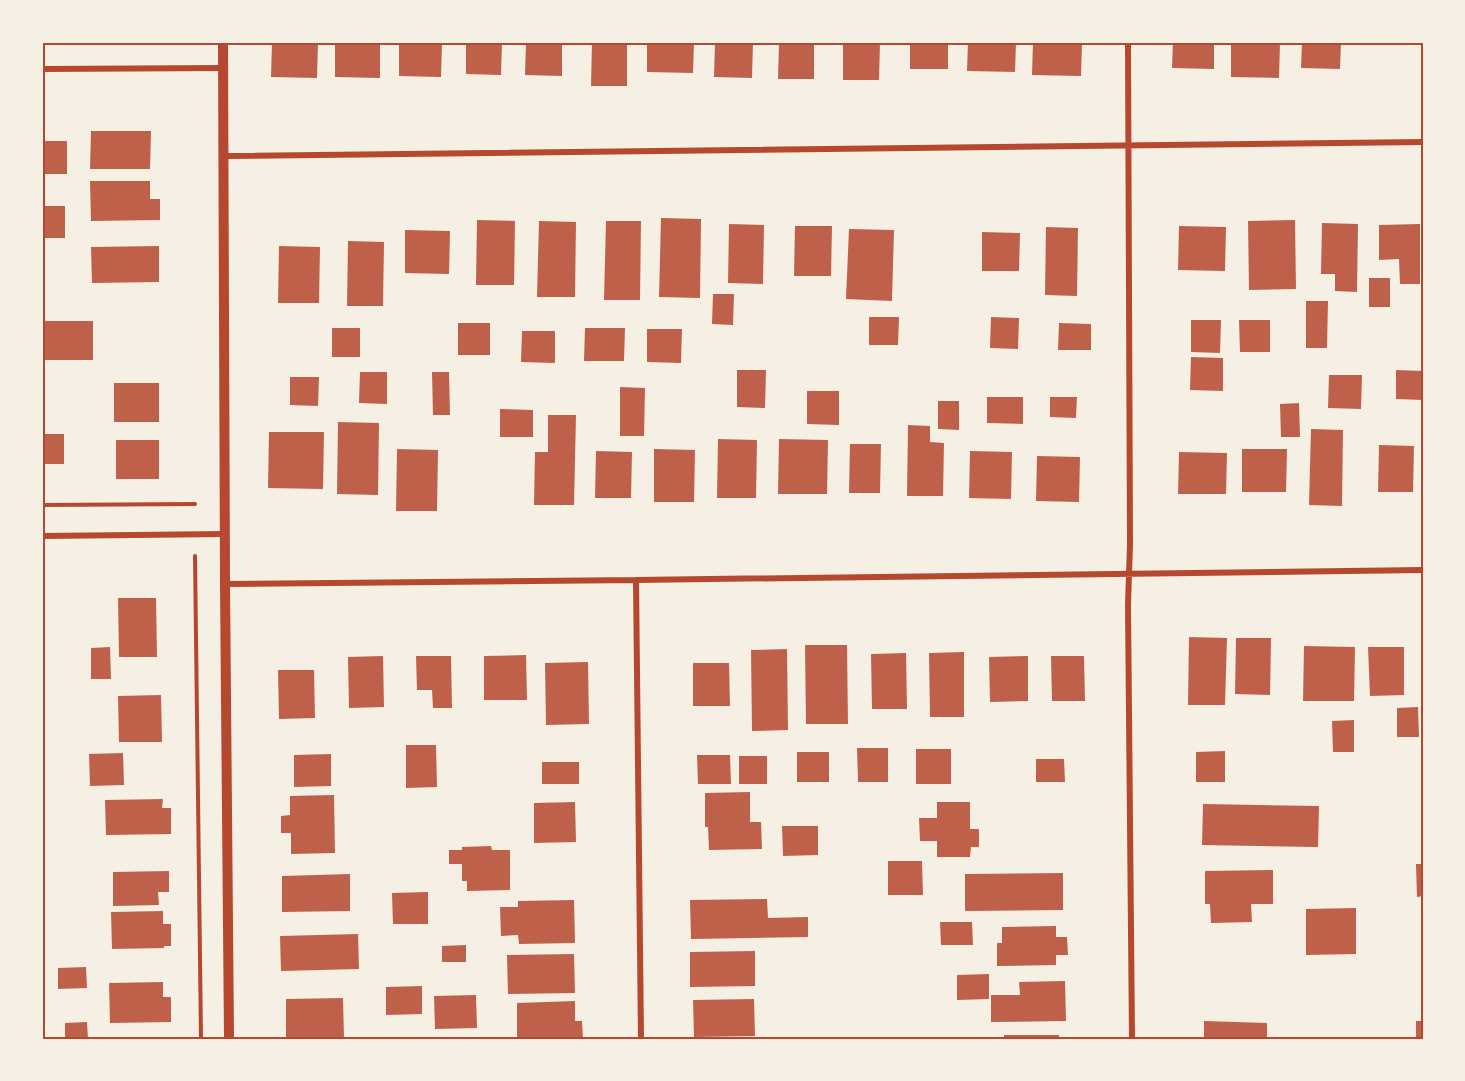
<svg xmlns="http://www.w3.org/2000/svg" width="1465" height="1081" viewBox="0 0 1465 1081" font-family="'DejaVu Sans',sans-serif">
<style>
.building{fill:#bf614a}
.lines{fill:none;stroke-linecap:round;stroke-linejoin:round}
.path{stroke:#b5482f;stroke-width:4}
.minor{stroke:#b5482f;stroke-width:6}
.tertiary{stroke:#b5482f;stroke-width:10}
.neatline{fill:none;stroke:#b5482f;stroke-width:2}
</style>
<rect width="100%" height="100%" fill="#f6efe4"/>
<path class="building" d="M272,42H318L317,78L271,77Z
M335,42H380V78L335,77Z
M399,42H442L441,77L399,76Z
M466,42H502L501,75L466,74Z
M526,42H562V76L525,75Z
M592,42H627V86H591Z
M647,42H694L693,73L647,72Z
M715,42H753L752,78L714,77Z
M779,42H814V79H778Z
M843,42H880L879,80H843Z
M910,42H948V69H910Z
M968,42H1016L1015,72L967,71Z
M1033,42H1082L1081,76L1032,75Z
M1173,42H1214V69L1172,68Z
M1231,42H1280L1279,78L1231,77Z
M1302,42H1341L1340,69L1301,68Z
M91,131H151L150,169H90Z
M42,141H67V174H42Z
M90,181H150V199H160V220L91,221Z
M42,206H65V238H42Z
M661,218L701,219L700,298L659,297Z
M477,220L515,221L514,285H476Z
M1295,220L1296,289L1249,290L1248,221Z
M539,221L576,222L575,297H537Z
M606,221H641L640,300H604Z
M1322,223L1358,224L1357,292L1335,291V274H1321Z
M729,224L764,225L763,284L728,283Z
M1420,224V284H1400L1399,259L1379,260V225Z
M795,226H832L831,276H794Z
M1179,226L1226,227L1225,271L1178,270Z
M1046,227L1078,228L1077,296L1045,295Z
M849,229L894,230L892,301L846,299Z
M405,230L450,231L449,274L405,273Z
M982,232L1020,233L1019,271H982Z
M348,241L384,242L383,306H347Z
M159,246V282L92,283L91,247Z
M279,246L320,247L319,303H278Z
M1369,278H1390V307H1369Z
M713,294H734L733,325L712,324Z
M1306,301H1328L1327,348H1306Z
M869,317H899L898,345H869Z
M991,317L1019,318L1018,349L990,348Z
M1191,320H1221L1220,353L1191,352Z
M1239,320H1270V352H1240Z
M42,321H93V360H43Z
M458,323H490V355H458Z
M1059,323L1091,324V350H1058Z
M332,328H360V357H332Z
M585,328H625L624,361H584Z
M647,329H682L681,363L647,362Z
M522,331H555V363L521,362Z
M1191,357L1223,358V391L1190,390Z
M737,370H766L765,408L737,407Z
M1396,370L1423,371V400L1396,399Z
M360,372H387V404L359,403Z
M432,372H449L450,415H433Z
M1329,375H1362L1361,409L1328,408Z
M290,377H319L318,406L290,405Z
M114,383H159V422H114Z
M620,387L645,388L644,436H620Z
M807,391H839V425L807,424Z
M987,397H1023V424L987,423Z
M1050,397H1077L1076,418L1050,417Z
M938,401H959V430L938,429Z
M1299,403L1300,437H1281L1280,404Z
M500,409L533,410V437H500Z
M548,415H576L574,505H534L535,452H548Z
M338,422L379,423L378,495L337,494Z
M908,425L930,426V442L944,443L943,496H907Z
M1311,429L1343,430L1342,506L1309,505Z
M269,432H324L323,489L268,488Z
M42,434H64V464H42Z
M718,439L757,440L756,498H717Z
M779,439L828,440L827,494H778Z
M116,440H159V479H116Z
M850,444H881L880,493H849Z
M1379,445L1414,446L1413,492H1378Z
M397,449L438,450L437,511H396Z
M654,449L695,450L694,502H654Z
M1242,449H1287L1286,492H1242Z
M596,451L632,452L631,498H595Z
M970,451L1012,452L1011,499L969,498Z
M1179,452L1227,453L1226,494H1178Z
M1037,456L1080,457L1079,502L1036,501Z
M118,598H156L157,657H119Z
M1189,637L1227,638L1225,705H1188Z
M1236,638H1271L1270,695L1235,694Z
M805,645H847L848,724H806Z
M1304,646L1355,647L1354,701H1303Z
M110,647L111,679H91V648Z
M1368,647H1404V695L1370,696Z
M787,649L788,730L752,731L751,650Z
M964,652V717H930L929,653Z
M906,653L907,709H872L871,654Z
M526,655L527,700H484V656Z
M383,656L384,707L349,708L348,657Z
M416,656H451L452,708H433L432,690H417Z
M1028,656V701L990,702L989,657Z
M1051,656H1084L1085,701H1052Z
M588,662L589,724L546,725L545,663Z
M693,663H729L730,706H693Z
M278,670H314L315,718L279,719Z
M161,695L162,742H119L118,696Z
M1418,707L1419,737H1397V708Z
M1354,720V752H1333L1332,721Z
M406,745H436L437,787L406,788Z
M857,748H888V782H858Z
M916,749H951V784H916Z
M1225,751V782H1196V752Z
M797,752H829V782H797Z
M123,753L124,785L90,786L89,754Z
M331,754V786L294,787V755Z
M697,755H730L731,784H698Z
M739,756H767V784H739Z
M1036,759H1064L1065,782H1036Z
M542,762H579V784H542Z
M750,792V822H761L762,849L709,850L708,827H705V793Z
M334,795L335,853L291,854V833H281V816L290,815V796Z
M163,799L162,808H171V834L106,835L105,800Z
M575,802L576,842L534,843V803Z
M937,802H970V829H979V847H971L970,857H937V841H920L919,818H937Z
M1203,804L1319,806L1318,847L1202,845Z
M782,826H818V855L783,856Z
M491,846L492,850H510V890L467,891V881H462V864H449V850H462V847Z
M888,861H922L923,895H888Z
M1416,864H1423V896L1417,897Z
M1273,870V904H1251L1252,922L1211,923L1210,904H1205V871Z
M169,871V892H158L159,905L113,906V872Z
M1063,873V910L965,911V874Z
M350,874V911L282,912V876Z
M428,892V924H393L392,893Z
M767,899L768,918L808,917V937L691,939L690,900Z
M574,900L575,943L519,944L518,935L501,936L500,907H518V901Z
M1356,908V954L1306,955V909Z
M163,911V924H171V946H164V948L112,949L111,912Z
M940,922H972L973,945H941Z
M1056,926V937H1067L1068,955H1056V965L997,966V943H1002V927Z
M358,934L359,969L281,971L280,936Z
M466,945V962H442V946Z
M755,951V986L690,987V952Z
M574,954L575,993L508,994L507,955Z
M86,967L87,988L58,989V968Z
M989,974V999L957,1000V975Z
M1065,981L1066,1021L991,1022V995H1020L1019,982Z
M163,982V997H171V1022L110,1023L109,983Z
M422,986V1014L386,1015V987Z
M476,995L477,1028L435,1029L434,996Z
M343,998L344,1037L286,1038V999Z
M754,999L755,1036L694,1037L693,1000Z
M575,1001V1021H582L583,1039H517V1003Z
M1204,1021L1267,1023V1039H1204Z
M1416,1021H1423V1039H1416Z
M87,1022L88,1039H65V1023Z
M1004,1035H1059V1039H1004Z"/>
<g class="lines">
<path class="path" d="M42,505L195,504
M195,556L201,1039"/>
<path class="minor" d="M1128,42L1130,544L1128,605L1132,1039
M42,69L223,68
M224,156L1423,142
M42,536L225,534
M636,580L641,1039
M225,584L636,580L1423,570"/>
<path class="tertiary" d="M223,42L225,584L229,1039"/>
</g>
<rect width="1465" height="1081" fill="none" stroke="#f6efe4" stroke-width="87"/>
<rect x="44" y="44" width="1378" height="994" class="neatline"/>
</svg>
